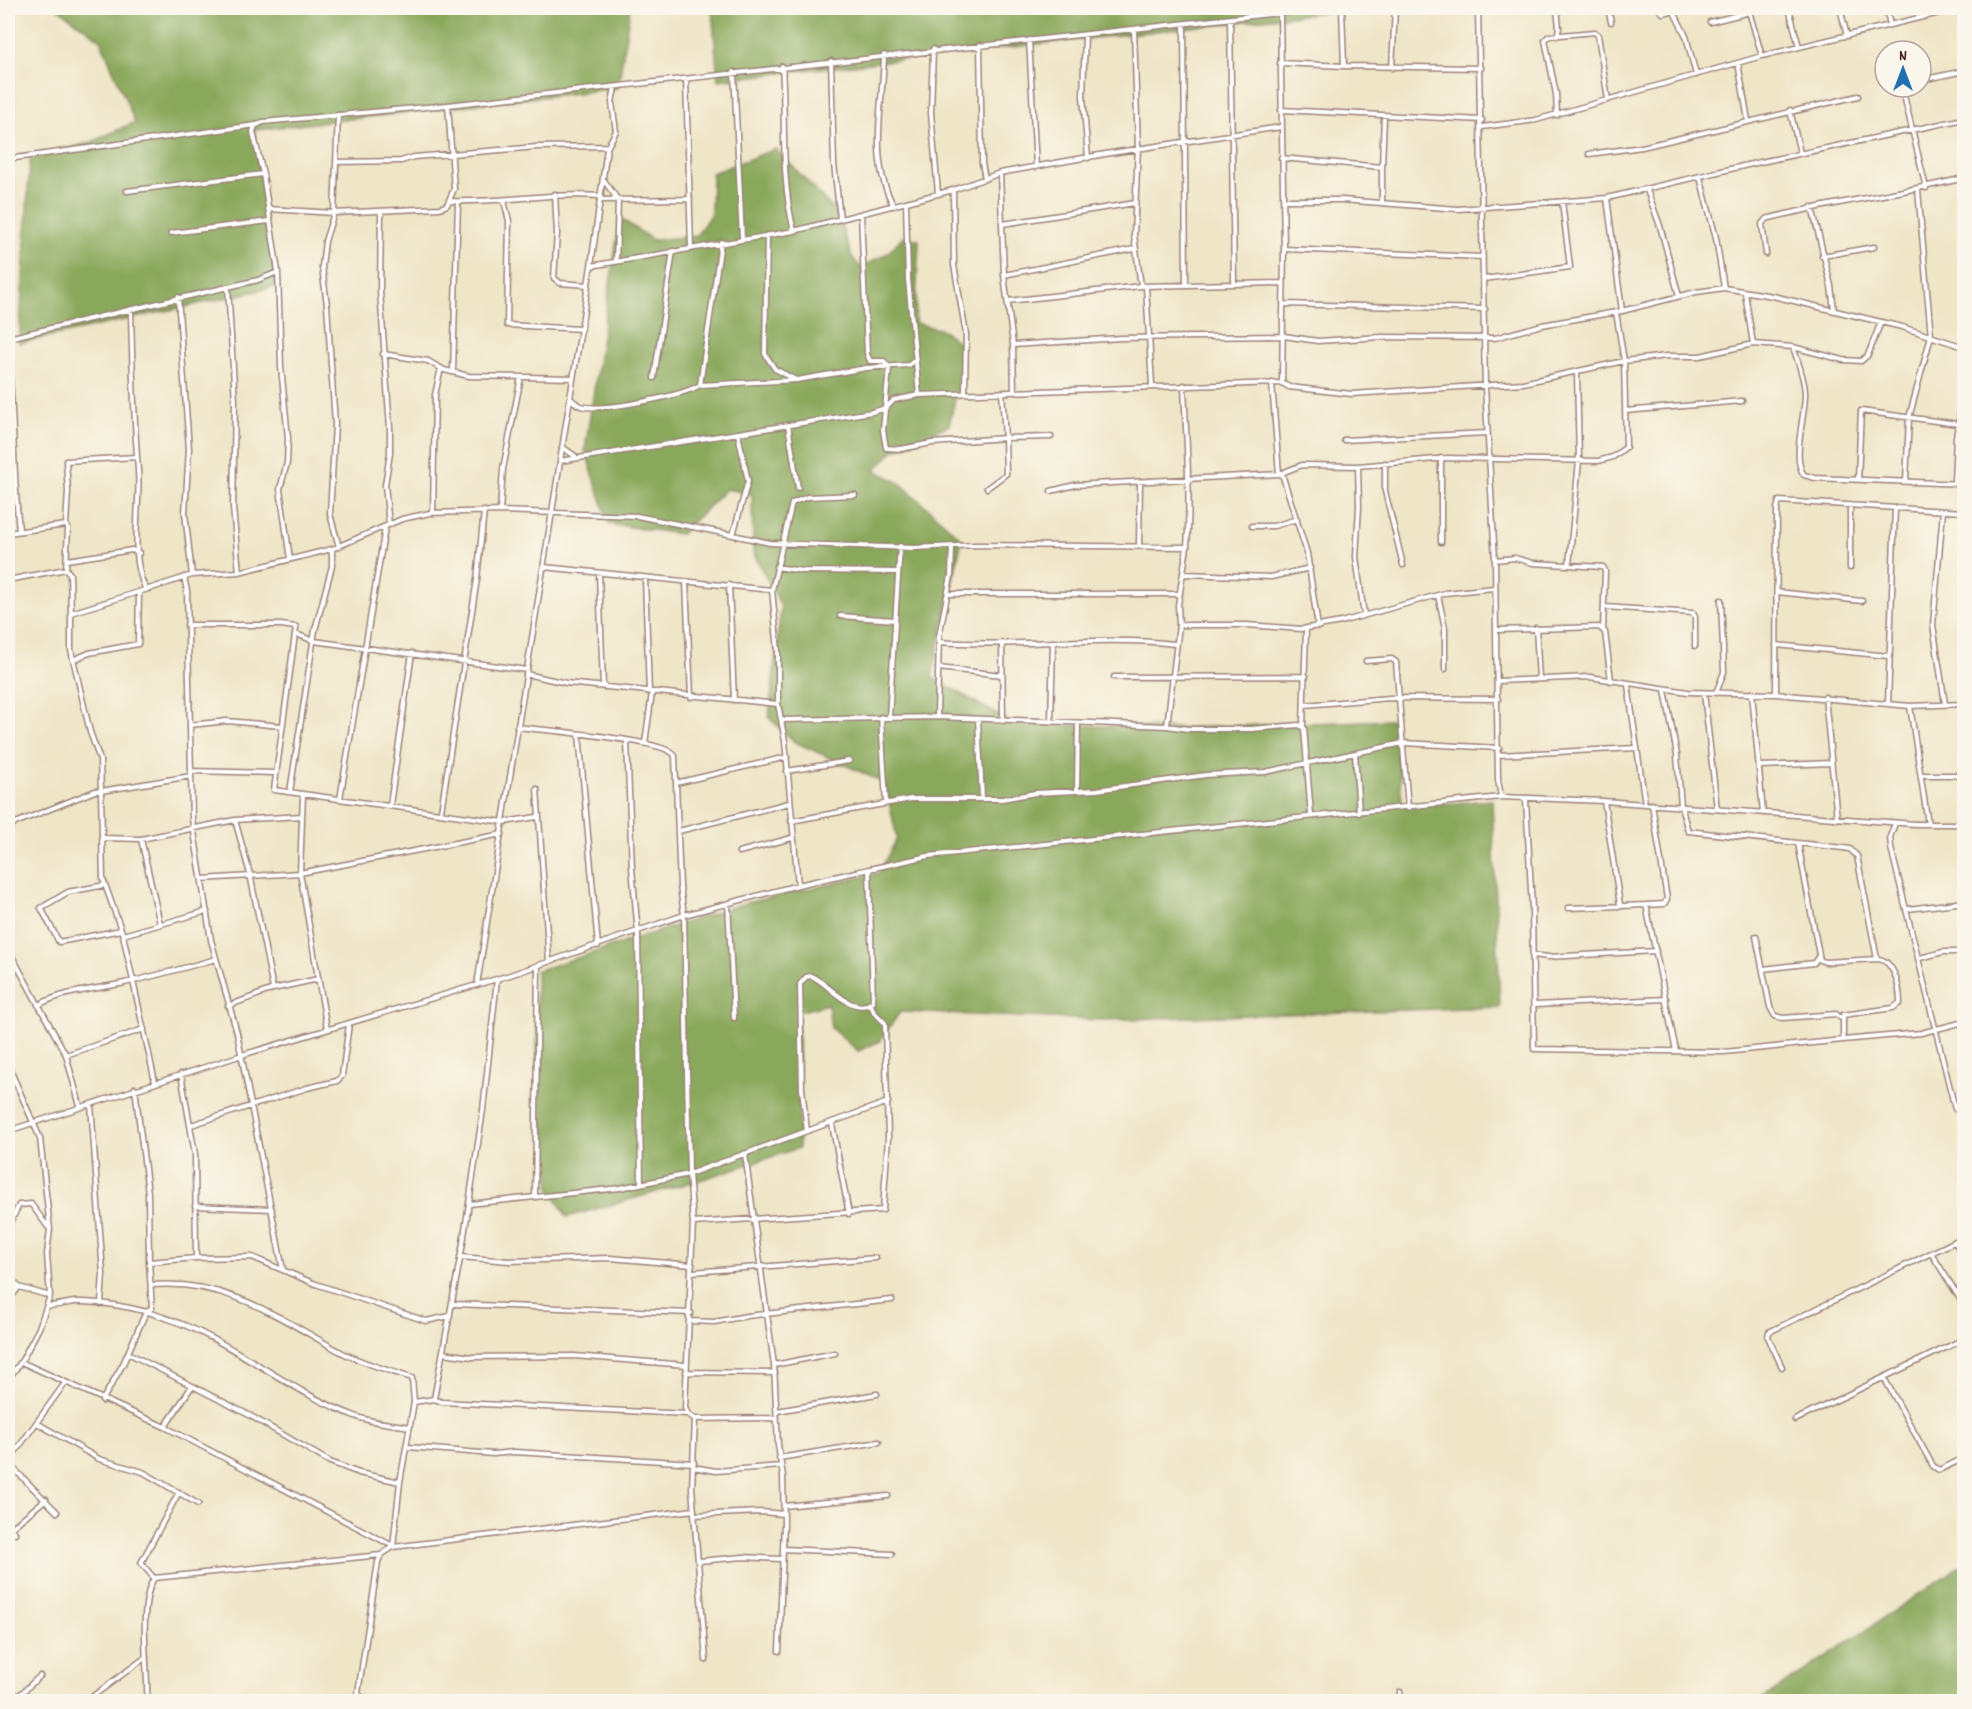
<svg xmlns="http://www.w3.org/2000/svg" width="1972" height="1709" viewBox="0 0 1972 1709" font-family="Dekko,sans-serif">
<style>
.forest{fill:#8aa85b;stroke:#6a6443;stroke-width:1.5}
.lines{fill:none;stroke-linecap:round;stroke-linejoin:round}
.minor-casing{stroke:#9c8279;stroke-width:7}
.minor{stroke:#fff;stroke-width:4}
</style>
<rect width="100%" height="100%" fill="#fbf7ec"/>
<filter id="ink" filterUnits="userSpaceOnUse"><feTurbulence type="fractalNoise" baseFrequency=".0167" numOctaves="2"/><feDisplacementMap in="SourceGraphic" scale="12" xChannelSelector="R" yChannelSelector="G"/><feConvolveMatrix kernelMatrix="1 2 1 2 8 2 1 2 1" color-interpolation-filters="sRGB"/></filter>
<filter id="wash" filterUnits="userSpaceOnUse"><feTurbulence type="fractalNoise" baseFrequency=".008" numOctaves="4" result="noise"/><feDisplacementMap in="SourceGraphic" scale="24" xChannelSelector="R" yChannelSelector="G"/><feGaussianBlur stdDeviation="1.35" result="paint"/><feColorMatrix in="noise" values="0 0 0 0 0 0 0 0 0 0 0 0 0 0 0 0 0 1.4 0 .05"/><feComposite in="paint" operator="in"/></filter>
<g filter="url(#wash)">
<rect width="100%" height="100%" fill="#efe5c7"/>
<path class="forest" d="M57,8H630L618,88L254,130L275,287L19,343L30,159L92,142L135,122L100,39Z
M712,8H1362L718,80Z
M776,149L837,213L852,257L861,268L888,253L903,236L919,240L915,323L942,330L961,344L957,390L949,425L893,451L875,470L900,483L962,539L932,677L1013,724L1180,728L1393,720L1403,807L1492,800L1500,1007L1100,1020L900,1012L880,1041L858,1051L831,1028L828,1004L798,1012L799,1148L703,1179L567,1217L550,1188L537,1064L536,971L745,903L879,873L897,838L885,783L795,742L769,718L781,606L753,552L752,494L726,489L681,534L609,524L585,450L620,218L653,240L696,236L711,214L712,173Z
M1964,1564V1701H1760Z"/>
</g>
<g filter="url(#ink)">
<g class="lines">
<g class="minor-casing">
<path id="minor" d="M1342,8L1344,66L1481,68
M1478,8L1485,387L1495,560L1498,780L1501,797
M1557,8L1559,28L1557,36
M1608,8L1611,22
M1658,8L1663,13L1684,8
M1748,8L1762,56
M1789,8L1799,47
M1840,8L1847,36
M1886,8L1890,25
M1674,12L1686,36L1696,75
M1230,18L1234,282
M1710,22L1750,12
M1184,24L1186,284
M1134,30L1138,148L1134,235L1141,286
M1085,35L1083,96L1088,158
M1029,40L1036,167
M980,45L982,163L985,179
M933,49L931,113L938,193
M884,55C883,104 868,162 894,206
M831,61L834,164L840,219
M1280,63L1344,66
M1738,63L1748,120
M782,66C786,121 780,177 794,231
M1392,68L1395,8
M734,72L742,238
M686,79L691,247
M1921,80L1964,71
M1902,87L1926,188
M1281,110L1482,120
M1790,110L1800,153
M338,115L334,213L325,241L322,267L327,305L335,424L330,514L339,547
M1557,115L1556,94L1545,40L1549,36L1595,32L1598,35L1608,100
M1482,127L1536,120L1762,56L1960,8
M1589,154L1642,147L1858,96
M1281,158L1382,167L1384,116
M8,159L256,125
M336,162L401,161L414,157L537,147L608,146
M1382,167V203
M1000,173L1004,275L1013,345L1014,392
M1700,177L1716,238L1724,288
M603,179L618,200L616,262
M1963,179L1964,185
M953,190L954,265L966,334L965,392
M1647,190L1660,226L1679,296
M127,191L263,174
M555,194L557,233L554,278L560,283L588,285
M1607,198L1622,311
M601,200L690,199
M1283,200H1342L1458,209L1607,198L1756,163L1964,119
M450,201C501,203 550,192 601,196
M504,201L509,221L507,325L581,329
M906,203L908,279L919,395
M1812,207L1831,286L1834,310
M268,209L334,213L440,208L447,205L454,189L448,105
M381,213L380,291L390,428V453L385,485L389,525
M861,214L867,354L870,361H884L889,368L883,430L886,448L901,449L932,443L1005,438L1002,392
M1003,224L1135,203
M171,233L269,221
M767,235L765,354L775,369L796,380
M1284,249L1483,257
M1766,254L1762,224L1766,219C1832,202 1899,194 1964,178
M1822,256L1874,247
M591,266L794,231L953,190L1000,173L1111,153L1281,127
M278,272L281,367L288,438L287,463L280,489L290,559
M1004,275L1134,249
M1484,279L1570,267L1562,202
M228,287L235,401L233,508L239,572
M1146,287L1152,385
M1745,293L1753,344
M178,297L189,449L185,513L192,575
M1008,301L1141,286L1282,283
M1283,304L1485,309
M131,309C132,363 134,416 138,470C141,507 129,553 145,588L149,589L192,575L239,572L332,549L402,519L430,513L500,511L637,516L733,535L748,481L738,434
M8,338L258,280L278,272L263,174L253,132L255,126L263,122L448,105L1323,8
M1013,345L1121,338L1284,336L1318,341L1381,337L1495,338L1542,325L1622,311L1696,292L1724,288L1773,296L1902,327L1964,347
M1793,347C1798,362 1804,377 1805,392C1806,414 1791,458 1804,475L1815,478L1964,484
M8,354C14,413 13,472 19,530
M383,354L428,361L444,370L469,376L573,378
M453,372L458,202
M654,378L673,251
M1272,383L1279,474
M1282,383L1289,387L1352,394L1523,383L1624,361L1667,356H1700L1753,344L1793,347L1843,360L1861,361L1868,355L1881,322
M700,385L797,380L866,368L909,365L915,360
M570,398C573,401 577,405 581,406C602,412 682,396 700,385L721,242
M1625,411L1742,401
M788,425L798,488
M1344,440L1487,433
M562,447L575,456
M560,461L872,412L886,408L894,400L919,395L1282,383L1284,249L1280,13
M1385,463V491L1403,565
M1358,466L1359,507L1356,557L1364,615
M1282,474L1307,553L1318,627
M1858,479L1861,411L1958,424
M1906,481L1909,418L1931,336L1918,190
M1954,483L1956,437L1964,393
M1964,484V499
M987,488L1006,474L1005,438L1051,437
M1051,491L1075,485L1279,474L1302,465L1358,466L1447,458L1598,461L1613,457L1626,447L1624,361L1616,312
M500,511L503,469L521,377
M1943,511L1933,625L1945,704
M433,513L435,395L441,368
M66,525L68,491L66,461L136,457
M1252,526H1274L1297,519
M8,533L66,525L68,528L66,569
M733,535L770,543L914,548L976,545L1187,547C1191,493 1186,439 1184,385
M1441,542V458
M1139,546L1140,482
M67,560L132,550L139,553
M1495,560L1515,558L1533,563L1603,567L1605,571L1603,630
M1569,565L1579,461L1577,372
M544,567L772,590
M776,567L803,571L898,572
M1850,568V505
M599,573L603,687
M1184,574L1271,577L1310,568
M184,577L187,591L192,819L211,940L237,1033L283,1270
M645,578L649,692
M8,580L66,569L70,574L71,613
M686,582L691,697
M729,585L734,700
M1777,592L1862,601
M948,594H1180
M1438,595L1445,628V669
M1605,607L1693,613L1695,617V646
M840,616L895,620
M187,625H281L296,627L274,790L504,822L537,817
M1179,625H1246L1302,629L1341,622L1445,593L1494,588
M1536,628L1539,678
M1497,630L1599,627L1605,632L1611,681
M296,634L314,641L527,670
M939,642C1017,648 1097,635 1175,644
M1002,643L1003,721
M1776,645L1889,656
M73,660L89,653L138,644L139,593
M1366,661L1392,659L1396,662L1408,808
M938,668L1002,675
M526,674L566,683L778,704
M1114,677L1306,676
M1498,681L1590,677L1688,692L1776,694L1910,706L1964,704
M1628,685L1645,804
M1665,690L1677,755L1681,806L1688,831L1843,848L1850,849L1857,856L1877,959C1894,959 1900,988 1900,1003L1893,1008L1843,1015V1040L1921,1033L1964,1022
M1704,693L1717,809
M1716,693L1724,672L1721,600
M1752,693L1763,813
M1776,694L1777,509L1779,501L1964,512
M1825,697L1837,819
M1888,703L1895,508
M1304,705L1390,698L1498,699
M1910,706L1928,824
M881,717L886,802
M889,717L900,546
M937,717L939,636L951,576L952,548
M978,719L982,798
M781,720L937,717L1167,726L1188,729H1251L1299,725L1304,728L1311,815
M1051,722L1053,642
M190,725L227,721L281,726
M1167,726L1179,625L1178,605L1187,547
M1303,726L1306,629
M517,727C540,730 668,739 675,756L680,887L684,915L689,1174L693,1223L685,1408L688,1414L695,1419L692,1488L706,1660
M579,734L598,946
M627,741L632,868L638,933L641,1184
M645,743L652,693
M1355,753L1359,813
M1499,755L1636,748
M1761,766L1831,763
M191,771L274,773
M787,771L849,761
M1921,775H1964
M676,783L787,757
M537,789L549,962
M1077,791L1078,723
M290,792L315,630L332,566V549
M303,794L300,873L327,1029
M340,799L385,528
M1526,800L1532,908L1534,1049L1724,1052L1843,1040
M1604,801L1620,905
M390,805L412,653
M441,811L477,579L484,511
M235,820L250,874L273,989
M791,821L911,799H1002L1035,793L1096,790L1206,775L1265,772L1403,743L1499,748
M1895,823L1890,837L1891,848L1955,1109L1964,1112
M8,826L95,791H101L100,760L90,732L71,650V613L148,589
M679,831L789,803
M104,838L141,839L235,820L302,816
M141,839L160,924
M1798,843L1820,960L1825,962L1877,959
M739,852L792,838
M202,879L300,873L502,834
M105,885L68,892L41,908L59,942L121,930
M798,885L785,741L778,704V651L772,590L792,503L807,497L855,495
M728,904L734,1018
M1646,905L1664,904L1667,899L1652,804
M1568,908L1646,905L1676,1051
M1908,909L1964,902
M123,935L207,911
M1756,936L1770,1007L1775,1016L1783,1018L1836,1014L1841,1018
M8,949L66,1055L80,1106
M1533,955L1548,957L1656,951
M1920,958L1943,952H1964
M538,966L535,1197L620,1188L689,1174L807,1131L802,1089L800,984L806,977L811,976C829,983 851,1017 873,1002L869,869
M1763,969L1814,963L1818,957
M477,985L591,266L607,148L616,131L612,103L615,87
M38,1005C65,991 91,990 120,984C152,977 184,968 216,959
M1535,1005L1666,999
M228,1006L273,989L318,979
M66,1055L144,1029
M8,1065L40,1138L50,1229L47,1254L50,1296L39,1328L21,1362L8,1379
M181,1074L195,1154L196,1258
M155,1082L123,935L103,879L101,791L191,776
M135,1088L148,1193L149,1262
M91,1104L103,1274L101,1304
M832,1124L849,1214
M191,1125L307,1088L337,1081L342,1076L349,1024
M8,1131L242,1055L510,975L684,915L798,885L928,856L1501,797L1604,801L1915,824H1964
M807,1131L888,1102
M745,1154L774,1365L778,1445L783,1476L784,1523L779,1651
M469,1204L535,1197
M195,1206L272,1209
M693,1223L883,1210L888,1138L885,1023L874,1012L871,1005
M8,1227L19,1205L31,1204L48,1227
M1955,1242L1964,1256
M1931,1253L1964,1305
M460,1257L509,1261L610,1258L692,1265
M692,1272L876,1258
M8,1276L19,1287L50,1296
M152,1285C225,1279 278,1317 339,1351C361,1363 388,1370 412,1378L414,1402
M8,1301L19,1287
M454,1304L691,1313
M48,1306C58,1306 65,1303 75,1302C99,1301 137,1308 160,1316C230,1338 287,1391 355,1416C371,1423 391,1423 409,1427
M690,1321L714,1322L747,1316L892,1300
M128,1353L249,1415L330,1462L359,1473L400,1482
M443,1353L472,1357L574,1356L686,1365
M21,1362L165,1427L393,1546
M774,1365L835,1353
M1782,1367L1768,1337L1769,1332L1964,1237
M686,1372L775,1373
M1884,1378L1933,1466L1939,1470L1964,1458
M434,1399L442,1402L687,1414
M102,1401L123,1364L146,1312L152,1308L149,1262L196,1258L252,1257L313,1283L426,1321L450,1316
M777,1411L877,1394
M695,1419L777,1418
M1795,1420L1964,1339
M37,1423L99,1459L143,1472L198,1504
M165,1427L192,1386
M408,1447L493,1454L515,1452L694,1463
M779,1458L879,1442
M8,1462L65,1383
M8,1463L57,1512
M693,1467L716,1471L781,1466
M784,1506L888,1496
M694,1515L761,1512L784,1514
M8,1527L15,1533
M10,1529L46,1499
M393,1547L400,1482L414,1402L434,1399L463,1243L483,1110L497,979
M783,1549L892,1554
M699,1561L743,1557L781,1559
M154,1578L381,1555
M1400,1692V1702
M12,1702L40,1676
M85,1702L146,1657
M147,1702C149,1668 137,1606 154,1578L141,1563L179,1492
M365,1702L358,1693L378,1562L381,1555L393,1547L694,1510"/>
</g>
<use href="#minor" class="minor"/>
</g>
</g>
<rect width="1972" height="1709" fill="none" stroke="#fbf7ec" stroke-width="30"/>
<g transform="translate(1903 69)"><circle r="28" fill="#fbf7ec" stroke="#b4a19f" stroke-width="1.5"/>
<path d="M0-4.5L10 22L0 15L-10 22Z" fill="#1f6fb2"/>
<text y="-9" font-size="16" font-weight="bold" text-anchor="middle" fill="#4a1f2b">N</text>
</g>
</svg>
